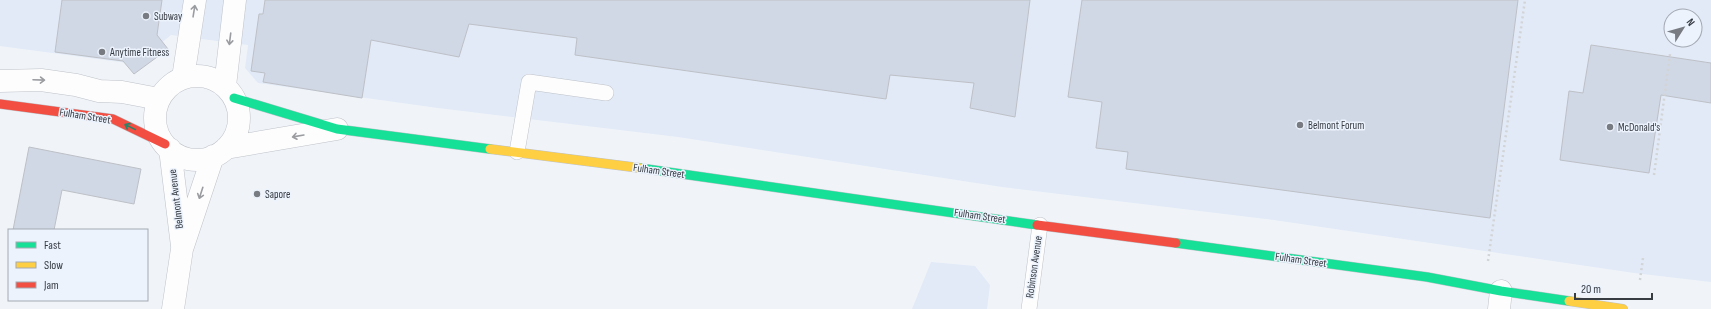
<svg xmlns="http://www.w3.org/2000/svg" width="1711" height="309" viewBox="0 0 1711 309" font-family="'Sofia Sans Condensed',sans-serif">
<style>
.built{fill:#e2eaf7;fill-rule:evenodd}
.building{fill:#d1d8e5;stroke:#bdc0c6}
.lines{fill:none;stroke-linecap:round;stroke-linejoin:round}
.lane-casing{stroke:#bec2c8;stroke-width:16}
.street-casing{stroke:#bec2c8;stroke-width:23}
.fast-casing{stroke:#bec2c8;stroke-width:10}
.slow-casing{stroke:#bec2c8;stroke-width:10}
.jam-casing{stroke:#bec2c8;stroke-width:10}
.path{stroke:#d2d4d6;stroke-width:2.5;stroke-dasharray:2 3;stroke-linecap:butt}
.lane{stroke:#fdfdfe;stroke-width:15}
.street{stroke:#fdfdfe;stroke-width:22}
.fast{stroke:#16e098;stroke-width:9}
.slow{stroke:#ffcf43;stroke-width:9}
.jam{stroke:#f24e42;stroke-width:9}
.oneway{stroke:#9a9ca0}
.oneway2{stroke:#288569}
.poi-dot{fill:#787c82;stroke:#ecf3fd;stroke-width:1.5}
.labels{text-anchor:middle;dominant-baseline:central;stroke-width:3;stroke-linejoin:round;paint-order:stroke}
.poi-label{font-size:11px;fill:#373b42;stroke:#ecf3fd;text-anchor:start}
.street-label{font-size:11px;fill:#373b42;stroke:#ecf3fd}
</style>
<rect width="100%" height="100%" fill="#f0f4f9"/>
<path class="built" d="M0,0H1711V282L1634,273L1274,220L1002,187L678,137L438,108L258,83L245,68L248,45L171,35L135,64L0,46ZM1671,16H1695V40H1671Z
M931,262L975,266L990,285L987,309H912Z"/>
<path class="building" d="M62,0H162L157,35L168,49L134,74L123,61L55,52Z
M265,0H1030L1015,117L970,108L974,83L890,75L886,99L575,55L577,38L469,24L459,57L371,40L362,98L263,82L265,73L251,71L259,14H263Z
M1082,0H1518L1490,218L1126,169L1128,152L1096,148L1102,102L1068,97Z
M1591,45L1711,63V103L1661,95L1649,173L1560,160L1569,91L1583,93Z
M29,147L141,169L134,204L62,190L54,230H13Z"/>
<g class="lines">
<g class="lane-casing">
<path id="lane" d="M517,152L529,82L606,93
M1029,309L1040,225"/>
</g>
<g class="street-casing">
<path id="street" d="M155 118a42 42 0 1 1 84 0a42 42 0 1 1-84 0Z
M183,78L195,0
M0,81L41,80L76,85L99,91L122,92L159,99
M225,86L235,0
M226,148L337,129
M170,149L182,246
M173,309L182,249L213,156
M1499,309L1501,291"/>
</g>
<g class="fast-casing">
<path id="fast" d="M234,98L337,129L490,149
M640,168L1037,225
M1176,243L1427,277L1501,291L1569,301"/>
</g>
<g class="slow-casing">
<path id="slow" d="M490,149L640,168
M1569,301L1623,309"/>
</g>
<g class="jam-casing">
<path id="jam" d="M0,104L113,119L165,144
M1037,225L1176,243"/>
</g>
<path class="path" d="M1654,175L1670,54
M1488,261L1525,0
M1640,280L1643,258"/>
<use href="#lane" class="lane"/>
<use href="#street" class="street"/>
<use href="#fast" class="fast"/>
<use href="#slow" class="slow"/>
<use href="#jam" class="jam"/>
</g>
<defs><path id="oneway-shaft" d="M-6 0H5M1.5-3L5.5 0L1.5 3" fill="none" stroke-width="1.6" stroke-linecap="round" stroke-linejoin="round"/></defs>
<g class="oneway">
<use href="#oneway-shaft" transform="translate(194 11) rotate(-81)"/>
<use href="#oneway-shaft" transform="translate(230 39) rotate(97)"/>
<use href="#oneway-shaft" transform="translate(39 80) rotate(2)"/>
<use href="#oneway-shaft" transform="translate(298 136) rotate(170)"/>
<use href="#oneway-shaft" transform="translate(201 193) rotate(108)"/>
</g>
<use class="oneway2" href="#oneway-shaft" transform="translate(130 127) rotate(-154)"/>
<g class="poi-dot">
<circle cx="146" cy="16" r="4"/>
<circle cx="102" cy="52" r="4"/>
<circle cx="1300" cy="125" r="4"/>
<circle cx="1610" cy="127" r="4"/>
<circle cx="257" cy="194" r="4"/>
</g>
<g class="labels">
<g class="poi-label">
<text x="154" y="16">Subway</text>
<text x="110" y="52">Anytime Fitness</text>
<text x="1308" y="125">Belmont Forum</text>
<text x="1618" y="127">McDonald's</text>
<text x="265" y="194">Sapore</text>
</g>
<g class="street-label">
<text transform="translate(85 116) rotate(9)">Fulham Street</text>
<text transform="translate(659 171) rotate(8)">Fulham Street</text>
<text transform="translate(176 199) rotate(-97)">Belmont Avenue</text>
<text transform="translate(980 216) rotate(8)">Fulham Street</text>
<text transform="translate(1301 260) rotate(8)">Fulham Street</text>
<text transform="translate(1034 267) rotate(-82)">Robinson Avenue</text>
</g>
</g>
<rect x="8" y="229" width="140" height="72" fill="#ecf3fd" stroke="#a4a9b2"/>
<rect x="16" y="242" width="20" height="6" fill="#16e098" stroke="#a4a9b2"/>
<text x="44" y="249" font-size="12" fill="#373b42">Fast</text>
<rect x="16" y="262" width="20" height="6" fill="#ffcf43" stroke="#a4a9b2"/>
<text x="44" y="269" font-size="12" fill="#373b42">Slow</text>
<rect x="16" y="282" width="20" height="6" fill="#f24e42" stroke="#a4a9b2"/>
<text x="44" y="289" font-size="12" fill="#373b42">Jam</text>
<g transform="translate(1683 28) rotate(53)"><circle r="19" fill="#ecf3fd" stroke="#a4a9b2"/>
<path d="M0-3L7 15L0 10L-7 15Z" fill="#787c82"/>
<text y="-6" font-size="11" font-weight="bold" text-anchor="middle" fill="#373b42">N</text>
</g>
<path d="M1575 293v6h77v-6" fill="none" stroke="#373b42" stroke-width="2"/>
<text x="1581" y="293" font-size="12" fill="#373b42" stroke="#ecf3fd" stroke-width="3" paint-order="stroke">20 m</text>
</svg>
